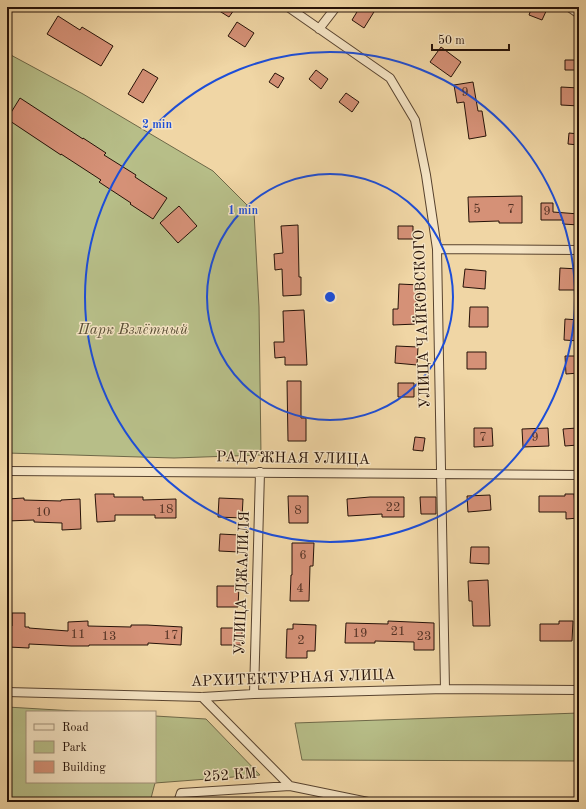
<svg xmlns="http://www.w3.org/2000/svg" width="586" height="809" viewBox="0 0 586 809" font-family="'Old Standard TT',serif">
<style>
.green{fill:#b7be88;stroke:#6e6848}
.building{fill:#d59177;stroke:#261208}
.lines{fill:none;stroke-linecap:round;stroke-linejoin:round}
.minor-casing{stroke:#58432f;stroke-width:10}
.minor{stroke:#f5e4c4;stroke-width:8}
.ring{fill:none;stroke:#1d4ed8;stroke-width:2}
.labels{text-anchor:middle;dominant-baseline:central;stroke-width:3;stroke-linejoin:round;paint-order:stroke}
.number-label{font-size:13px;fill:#523224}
.street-label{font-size:15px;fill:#261208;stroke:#f5e4c4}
.park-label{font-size:15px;font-style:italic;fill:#594e35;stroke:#f5e4c4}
.centre{fill:#1d4ed8;stroke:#f5e4c4;stroke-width:2}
.ring-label{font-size:12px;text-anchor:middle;font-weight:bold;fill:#1d4ed8;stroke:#f5e4c4;stroke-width:3;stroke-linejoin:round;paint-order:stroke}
</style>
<rect width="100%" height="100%" fill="#f0d6a5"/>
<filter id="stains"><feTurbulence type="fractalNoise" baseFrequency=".005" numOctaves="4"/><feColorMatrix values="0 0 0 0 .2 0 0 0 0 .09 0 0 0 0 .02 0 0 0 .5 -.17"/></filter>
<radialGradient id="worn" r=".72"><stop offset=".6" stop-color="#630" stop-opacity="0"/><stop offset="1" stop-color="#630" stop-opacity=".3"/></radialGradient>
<path class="green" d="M9,54L83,94L213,171L254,212L259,307L261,455L174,458L7,453V58Z
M7,707L91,712H27V782H155V716L206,719L260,775L155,783L150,802H7Z
M579,713V761L302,760L295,723Z"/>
<path class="building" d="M213,7H236L229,17Z
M360,7H377L364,28L352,20Z
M532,7H548L542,20L529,15Z
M58,16L80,30L82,27L113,46L101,66L47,34Z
M237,22L254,33L245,47L228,36Z
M441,47L461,62L451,77L430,62Z
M565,60H579V70H565Z
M143,69L158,78L143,103L128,94Z
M316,70L328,79L321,89L309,79Z
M275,73L284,78L278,88L269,82Z
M473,82L478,111H482L486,136L469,139L464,102L457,103L454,85Z
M561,87L579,88V106L561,105Z
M346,93L359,102L352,112L339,102Z
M20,98L83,139V138L106,153L104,155L136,175L135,177L167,198L153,219L130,204L131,203L99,182L101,180L61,154V155L7,119Z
M569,133L579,134V145L568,144Z
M522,196V223H499V221L469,222L468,197Z
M541,203H553V212L579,214V225L563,224V220H541Z
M179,206L197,226L178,243L160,223Z
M298,225L299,277H301V295L283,296L282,269L275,270L274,254L283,253L281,226Z
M398,226H413V239H398Z
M560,268L579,269V290H559Z
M465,269L486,271L485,289L463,287Z
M399,284L420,285L419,298H416L417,324L393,325V309H398Z
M470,307H488V327H469Z
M304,310L307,365H285V357L275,358L274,342H284L283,311Z
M565,319L579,320V341L564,340Z
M396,346L418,347L417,365L395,363Z
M467,352H486V369H467Z
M565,356H579V373L566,374Z
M287,381H301V418H306V441H288Z
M398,383H414V397H398Z
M474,428H492L493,446L474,447Z
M548,428L549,446L523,447L522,429Z
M577,428L578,445L565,446L563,429Z
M415,437L425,438L423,451L413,450Z
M95,494H114V497H143V500L176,499V518H155V515H115V521L97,522Z
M565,494H574L575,507L579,506V518L566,519V512H539V496H565Z
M490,495L491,510L468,512L467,496Z
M288,496H308V523H289Z
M370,497H404V517H382V514L348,516L347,499Z
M420,497H436V514H421Z
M24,498V500L61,501V500L80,499L81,529L62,530V523L34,522V520L7,521V499Z
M219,498L243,499L242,518L218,517Z
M220,534L239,535V552L219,551Z
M292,543H314L313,566H310L309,601H290L291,575H292Z
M471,547H489V564L470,563Z
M488,580L490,626H473L472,601H469L468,581Z
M217,586H239L238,607H217Z
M12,613H25V627H29V628L68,631V622L88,621V626L131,627V625H147L182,627L181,645L148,643V645H89V646H71L29,644V648L8,647V626H12Z
M388,621L434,623V650H414V642L375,641V643H345L346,623L388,624Z
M559,621H573L572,641H540V624H559Z
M293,624L316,625L315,651H307V658H286L287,629H293Z
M221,628H242V645H221Z"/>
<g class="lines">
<g class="minor-casing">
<path id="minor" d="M288,7L390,78L415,120L426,175L437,249L445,689
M569,7L579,14
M319,29L336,7
M437,249L579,250
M7,471L579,475
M7,692L202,697L254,694L445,689L579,690
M254,694L260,472
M202,697L290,786L368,802
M178,802L181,793L290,786"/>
</g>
<use href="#minor" class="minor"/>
</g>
<g class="ring">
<circle cx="330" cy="297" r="123"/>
<circle cx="330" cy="297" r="245"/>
</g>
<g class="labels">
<g class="number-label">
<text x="465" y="92">9</text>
<text x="477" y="209">5</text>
<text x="511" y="209">7</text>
<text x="547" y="211">9</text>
<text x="483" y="437">7</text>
<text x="535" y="437">9</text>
<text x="393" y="507">22</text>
<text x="166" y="509">18</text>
<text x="298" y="510">8</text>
<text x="43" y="512">10</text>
<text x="303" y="555">6</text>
<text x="300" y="588">4</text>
<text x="398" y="631">21</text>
<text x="360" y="633">19</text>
<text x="78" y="634">11</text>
<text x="171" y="635">17</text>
<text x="109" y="636">13</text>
<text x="424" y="636">23</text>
<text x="301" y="640">2</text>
</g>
<g class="street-label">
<text transform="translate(423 319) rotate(-92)">УЛИЦА ЧАЙКОВСКОГО</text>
<text transform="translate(293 459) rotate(1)">РАДУЖНАЯ УЛИЦА</text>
<text transform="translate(243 583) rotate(-88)">УЛИЦА ДЖАЛИЛЯ</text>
<text transform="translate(293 679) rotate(-2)">АРХИТЕКТУРНАЯ УЛИЦА</text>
<text transform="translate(230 776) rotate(-4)">252 КМ</text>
</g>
<g class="park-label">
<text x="133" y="330">Парк Взлётный</text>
</g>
</g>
<circle cx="330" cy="297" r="6" class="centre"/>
<g class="ring-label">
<text x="157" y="128">2 min</text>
<text x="243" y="214">1 min</text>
</g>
<rect width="586" height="809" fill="none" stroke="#f0d6a5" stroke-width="24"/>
<rect x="8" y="8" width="570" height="793" fill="none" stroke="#261208" stroke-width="2"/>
<rect x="12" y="12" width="562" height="785" fill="none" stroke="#261208"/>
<rect x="26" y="711" width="130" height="72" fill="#f5e4c4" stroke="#a29079"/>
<rect x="34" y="724" width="20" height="6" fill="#f5e4c4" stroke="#a29079"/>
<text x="62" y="731" font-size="12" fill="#261208">Road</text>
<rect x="34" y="741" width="20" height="12" fill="#b7be88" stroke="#a29079"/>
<text x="62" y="751" font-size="12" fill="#261208">Park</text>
<rect x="34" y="761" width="20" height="12" fill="#d59177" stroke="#a29079"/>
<text x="62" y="771" font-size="12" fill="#261208">Building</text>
<path d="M432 44v6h77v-6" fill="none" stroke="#261208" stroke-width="2"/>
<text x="438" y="44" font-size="12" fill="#261208" stroke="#f5e4c4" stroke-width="3" paint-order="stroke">50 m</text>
<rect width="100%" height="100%" filter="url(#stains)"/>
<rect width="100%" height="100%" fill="url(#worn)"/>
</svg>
